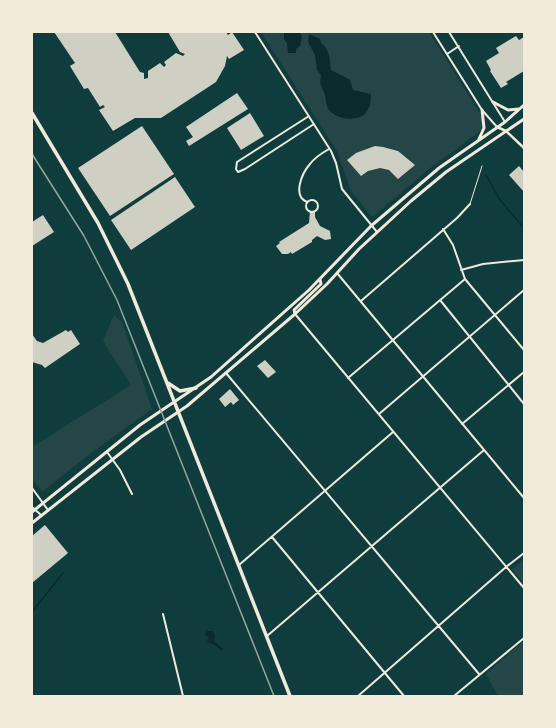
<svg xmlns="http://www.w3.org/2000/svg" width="556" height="728" viewBox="0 0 556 728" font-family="Signika,sans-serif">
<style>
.green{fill:#244646}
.water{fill:#0a2a2b}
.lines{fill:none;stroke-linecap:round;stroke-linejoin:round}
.stream{stroke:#0a2a2b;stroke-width:1.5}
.building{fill:#cfcfc3}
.service{stroke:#f1e9da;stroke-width:1}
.minor{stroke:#f1e9da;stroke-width:2}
.tertiary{stroke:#f1e9da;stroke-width:2.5}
.secondary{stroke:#f1e9da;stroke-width:3}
.primary{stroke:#f1e9da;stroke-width:3.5}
.rail{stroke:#97a49c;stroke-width:1.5}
</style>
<rect width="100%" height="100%" fill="#0f3d3e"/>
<path class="green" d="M261,32H429L479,112L482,117L483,129L429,169L372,217L351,191L337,151Z
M114,315L122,322L152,409L87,456L42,492L32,478V447L131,385L103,341Z
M524,560V584L512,569Z
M524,640V696H498L486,674Z"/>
<path class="water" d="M284,32H299L302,36L300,46L296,49V53H288L287,43L284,39Z
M309,34L320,39L321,43C331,51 329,59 331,70L350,80L353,90L371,94L370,106L364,115C355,121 337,120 329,110C326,106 326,100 325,95C322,85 319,87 321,75L317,70L315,55L308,42Z
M207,631H213L215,636L214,641L223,649L222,651L213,644L207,642L209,637L206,636L205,633Z"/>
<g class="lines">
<path class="stream" d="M486,175L500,200L524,228
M32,612L63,573"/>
</g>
<path class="building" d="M54,32H115L140,72L144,73V79L148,78V71L160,63L164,67L166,65L164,62L176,53L183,56L185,54L180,52L168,32H226L228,35L232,32L244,50L229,59L227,56L225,66L216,82L161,118H135L113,131L99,110L105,107L103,105L100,107L88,88L84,89L70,66L75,63Z
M516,36L519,40L524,37V71L506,82L508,84L501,88L490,71L491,70L486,61L499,53L496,48Z
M237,93L248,109L189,146L186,141L193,137L186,127Z
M250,113L264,136L241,150L227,128Z
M142,126L174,174L110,216L78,168Z
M375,146L383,147L398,151L415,165L398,179L389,170L380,168L368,171L361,176L347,160L356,153Z
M519,166L524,172V192L509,175Z
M175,177L195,207L131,250L111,220Z
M310,211H315V217L320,226L330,231L331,239L325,240L317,236L312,240V242L292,254L291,252L288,254H282L276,246L280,243L279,242L309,223Z
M43,215L54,232L32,246V222Z
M66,330L68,332L71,330L80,344L45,368L42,365L32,362V334L37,341L43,343Z
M265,360L276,372L268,378L257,366Z
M230,389L239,400L233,405L231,402L225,407L219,399Z
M45,525L68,553L32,583V536Z"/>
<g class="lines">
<path class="service" d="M470,204L482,166"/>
<path class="minor" d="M255,32L331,151L336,163L342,189L377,232
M433,32L482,110L497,127
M449,32L505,122
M447,54L459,46
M309,116L237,162L236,169L238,172L245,169L314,124
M306 206a6 6 0 1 1 12 0a6 6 0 1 1-12 0Z
M307,202C292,196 302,173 310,164C315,157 322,153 329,149
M443,229L453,245L465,279L524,350
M461,270L483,264L524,260
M337,273L524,498
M440,300L524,404
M361,301L457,218L470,204
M295,314L524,588
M226,373L479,674
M348,378L465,279
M379,414L524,290
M462,424L524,372
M107,452L120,470L132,494
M32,488L48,510
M32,507L41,515
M272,537L404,696
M239,565L393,432
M163,614L183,696
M267,636L484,450
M358,696L506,567L524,553
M454,696L524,638"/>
<path class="tertiary" d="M497,127L506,131L524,148"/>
<path class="secondary" d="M493,102L508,110L519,109
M479,139L484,128L482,110
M295,314L294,310L321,284L320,279
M32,512L140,425L211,377L309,290L371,226L439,168L505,122L524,105
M32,523L141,437L187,406L295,314L327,284L359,249L411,201L446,172L524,119"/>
<path class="primary" d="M32,113L98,223L128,284L290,696
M168,383L180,391L196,388"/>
<path class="rail" d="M32,154L84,236L117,300L274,696"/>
</g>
<rect width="556" height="728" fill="none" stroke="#f1e9da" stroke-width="66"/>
</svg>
